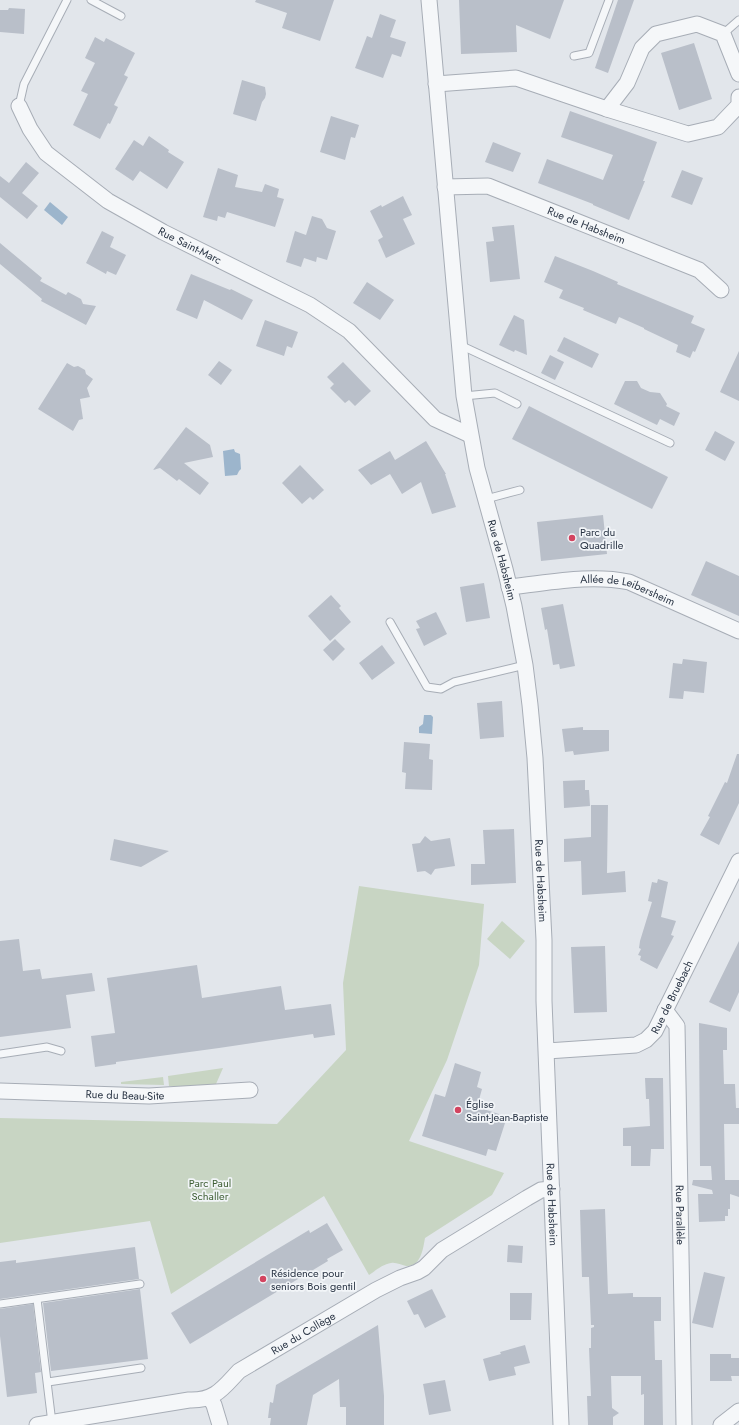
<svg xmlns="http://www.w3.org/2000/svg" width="739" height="1425" viewBox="0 0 739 1425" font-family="Jost,sans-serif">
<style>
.green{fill:#c8d5c3}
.water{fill:#9cb5cc}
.building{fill:#b9bfc9}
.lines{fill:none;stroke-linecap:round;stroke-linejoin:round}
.lane-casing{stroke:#a7adb6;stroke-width:9}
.street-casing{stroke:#a7adb6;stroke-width:17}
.lane{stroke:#f5f7f9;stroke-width:7}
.street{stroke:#f5f7f9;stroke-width:15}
.poi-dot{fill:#d34460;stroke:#f2f5f8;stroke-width:1.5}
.labels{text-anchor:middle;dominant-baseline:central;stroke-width:3.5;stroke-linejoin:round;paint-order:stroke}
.street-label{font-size:11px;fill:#293444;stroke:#f2f5f8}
.poi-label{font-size:11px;fill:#293444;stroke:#f2f5f8;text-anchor:start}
.park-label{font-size:11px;fill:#406036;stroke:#f2f5f8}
</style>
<rect width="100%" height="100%" fill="#e2e6eb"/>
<path class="green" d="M359,886L484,904L479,965L447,1060L409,1141L504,1173L492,1195L425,1238C423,1249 421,1267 406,1266C401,1265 396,1262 391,1263C383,1264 375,1271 369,1275L324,1196L171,1294L150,1221L0,1243V1118L277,1124L346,1050L343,983Z
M502,921L525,941L510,959L487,939Z
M223,1068L216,1084L211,1087L169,1086L168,1076Z
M163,1077L164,1085L121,1084V1082Z"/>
<path class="water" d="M50,202L68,217L62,225L44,210Z
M234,449L235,452L240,454L241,469L239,471L237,475L225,476L223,451Z
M424,715H431L433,717L432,734L419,733V727L423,724Z"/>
<path class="building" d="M256,0H334L320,41L282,28L287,13L255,2Z
M459,0H564L550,39L516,25L517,52L461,54Z
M618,0H634L608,73L595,68Z
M9,8L25,9L24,34L0,32V10H8Z
M380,14L396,20L390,37L406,42L401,57L392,54L383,78L355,68L367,36L372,38Z
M95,37L104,42L106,38L135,53L124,75L128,77L114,105L118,107L110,124L108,123L100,139L73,125L88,94L81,91L95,63L85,58Z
M694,43L712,99L679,110L661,53Z
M242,80L265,87L266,94L265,98L262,102L256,121L233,114Z
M570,111L657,142L643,181H645L629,220L593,205V204L538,183L547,159L603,180L613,155L561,137Z
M331,116L359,125L355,138L351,137L345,160L320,152Z
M149,136L169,150L168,152L184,162L167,189L140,171L133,181L115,169L134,140L143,146Z
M493,142L521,153L513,172L485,162Z
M26,162L39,173L22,193L38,206L27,219L0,197V176L9,183Z
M218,168L238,175L235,187L262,192L265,184L279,189L277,197L284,199L275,227L227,212L225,218L218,216L217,221L203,217Z
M682,170L703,178L692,205L671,197Z
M403,196L412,215L403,219L415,244L386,258L378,240L383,237L370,211L381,205L382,207Z
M312,216L322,219L327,228L336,231L327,260L317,257L316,262L304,258L301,267L286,262L295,231L306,235Z
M514,225L520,279L490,282L486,242L494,241L492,227Z
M102,231L114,237L110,247L126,255L116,275L107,271L106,274L86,263Z
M0,243L42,278L40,281L66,295L68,292L81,299L83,304L96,306L86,325L41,301L42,299L0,264Z
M555,256L593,271L618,282L617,284L694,316L691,323L705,329L695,352L693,351L690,358L676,352L678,345L644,329V328L619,317L616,324L583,310L584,308L559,298L563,290L544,282Z
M191,274L230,290L231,289L253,300L242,320L204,300L197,319L176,310Z
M367,282L394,300L380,320L353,303Z
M514,315L524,320L527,355L515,350L514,352L499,345Z
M265,320L298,332L292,348L287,346L284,356L256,346Z
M564,337L599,354L592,368L557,351Z
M739,351V401L720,392Z
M550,355L564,362L555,380L541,373Z
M219,361L232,370L221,385L208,375Z
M343,362L371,391L355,406L349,400L345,403L330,388L334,384L327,377Z
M67,363L74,367L78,366L85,370L86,374L93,379L87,388L90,397L80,399L83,419L79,420L73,431L38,409Z
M625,381H637L641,388L650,392L660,393L667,404L666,406L680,413L674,426L660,419L657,425L614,404Z
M529,406L668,477L652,509L512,439Z
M186,427L210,445L213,457L184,463L209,483L200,495L179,479L177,481L160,468L153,470Z
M715,431L735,442L725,461L705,450Z
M426,441L446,474H445L456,507L432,514L421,482L402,494L390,474L371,485L358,470L390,451L395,460Z
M300,465L324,490L313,500L310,497L302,504L282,483Z
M603,515L607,554L541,561L537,522Z
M706,561L739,576V616L691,595Z
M484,583L490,618L466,622L460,587Z
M331,595L341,606L339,608L351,622L330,641L308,616Z
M563,604L575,666L560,669L559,664L553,665L547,629L545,630L541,608Z
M436,612L447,634L424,646L416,629L420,628L416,621Z
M335,639L345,649L333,661L323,650Z
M382,645L395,663L372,680L359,663Z
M683,659L707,662L704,693L684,691L683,699L669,698L673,663L682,664Z
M502,701L504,737L480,739L477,703Z
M583,727V730H609V751L574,755L573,751L565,752L562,729Z
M404,742L430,744L429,759L433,760L432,790L405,789L406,773L402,772Z
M737,754H739V803L719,845L700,835L710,817L708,816L725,782L727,783Z
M585,780V790H589L590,806L564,808L563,781Z
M591,805H608L607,873L625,871L626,892L582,895L581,861L564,862V839L591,837Z
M514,829L516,883L471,885V864H485L483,830Z
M425,836L431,841L450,838L455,866L435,869L431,875L425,871L417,872L412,844L420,843Z
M114,839L169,851L141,867L110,860Z
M658,879L668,882L661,917L676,921L671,935L674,936L657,969L640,960L641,956L638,955L641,949L639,948L640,941L652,902L648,901L652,882L657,883Z
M19,939L23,971L40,969L42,979L92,973L95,991L66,995L71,1028L0,1037V941Z
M739,941V992L730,1012L709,1002Z
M605,946L607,1012L574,1013L571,947Z
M197,965L202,998L281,986L285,1010L331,1004L335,1035L314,1038L313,1034L219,1048L116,1062V1064L95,1067L91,1036L115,1033L107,978Z
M699,1023L727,1028V1050H723L724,1084H735L736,1108H739V1124H724L725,1180H739V1197L730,1194V1209H728V1216H725V1221L699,1222L698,1194H713L712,1190L692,1185L693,1180H712L711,1166H700Z
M455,1063L481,1072L477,1087L482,1089L477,1107L499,1114L497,1120L505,1123L496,1151L488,1149L486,1156L422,1136L435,1094L445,1097Z
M645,1078H663L664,1149H651L650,1166H631V1146H623V1128L650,1126L649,1099H646Z
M605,1209L608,1294L633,1293V1297H661V1321H654L655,1360H662L663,1425H644V1394L641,1395V1376H611L612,1408L619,1413L613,1417V1425H588L587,1396H591L589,1348H591V1328L594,1327V1325H591L589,1277H582L580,1210Z
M327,1223L343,1250L327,1259L328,1261L190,1344L171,1313L309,1230L310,1233Z
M508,1245L523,1246L522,1263L507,1262Z
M135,1247L139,1279L0,1299V1262L16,1260V1263Z
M704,1272L725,1277L713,1328L692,1323Z
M140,1289L148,1359L51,1371L43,1303Z
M432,1289L446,1317L425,1328L418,1314L414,1315L407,1301Z
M510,1293H532L531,1320H510Z
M33,1304L41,1372L35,1373L37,1393L7,1397L0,1336V1309Z
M378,1325L384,1396V1425H346V1407H340L339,1379L313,1395L307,1425H270L271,1418H268L270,1402L273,1403L276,1385Z
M525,1345L530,1363L514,1367L516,1375L489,1381L483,1359L501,1354L500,1352Z
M710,1354H731V1358H739V1376H731L732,1381H710Z
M445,1380L451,1411L429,1415L423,1384Z"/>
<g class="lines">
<g class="lane-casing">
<path id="lane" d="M91,0L121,16
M723,34L739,20
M574,56L589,53L609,0
M19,106L24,84L67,0
M460,345L670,443
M464,396L495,393L517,404
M486,499L520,490
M390,622L427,687L441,689L454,682L525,665
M0,1054L47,1047L61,1051
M37,1299L52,1423
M0,1304L140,1284
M48,1382L141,1368"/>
</g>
<g class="street-casing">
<g id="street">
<path id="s1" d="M429,0L464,396L477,468L505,569L514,606L525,665L530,705L535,758L544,940V1001L561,1425"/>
<path d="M436,84L516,78L607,109L688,134L718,127L739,105V97"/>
<path id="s2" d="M19,106L30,129L46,153L108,201L163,232L310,305L349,331L435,419L470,435"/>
<path d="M607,109L627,83L642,48L656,34L697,24L723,34L739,74"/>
<path id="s3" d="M445,187L488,186L699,270L721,290"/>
<path id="s4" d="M509,587C549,583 589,574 629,582L739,631"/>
<path id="s5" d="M665,1010L677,1026L684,1425"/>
<path id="s6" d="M547,1051L636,1045L646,1040L655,1031L739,861"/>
<path id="s7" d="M0,1091L149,1096L250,1090"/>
<path d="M210,1398L214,1405L220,1425"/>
<path id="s8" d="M37,1425L189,1400C215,1401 223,1388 239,1371L376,1290L400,1278L417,1272L424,1268L442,1250L527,1198L541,1190L552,1189"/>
<path d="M721,1425L739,1411"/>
</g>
</g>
<use href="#lane" class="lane"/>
<use href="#street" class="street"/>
</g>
<g class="poi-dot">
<circle cx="572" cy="538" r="4"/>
<circle cx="458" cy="1110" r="4"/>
<circle cx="263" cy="1279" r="4"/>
</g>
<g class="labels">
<g class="street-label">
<text stroke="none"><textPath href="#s3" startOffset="149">Rue de Habsheim</textPath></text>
<text stroke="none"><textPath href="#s2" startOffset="226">Rue Saint-Marc</textPath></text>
<text stroke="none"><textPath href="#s1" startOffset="566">Rue de Habsheim</textPath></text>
<text stroke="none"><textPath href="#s4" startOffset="121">Allée de Leibersheim</textPath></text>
<text stroke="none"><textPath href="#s1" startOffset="890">Rue de Habsheim</textPath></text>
<text stroke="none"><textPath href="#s6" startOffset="151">Rue de Bruebach</textPath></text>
<text stroke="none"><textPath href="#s7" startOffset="125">Rue du Beau-Site</textPath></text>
<text stroke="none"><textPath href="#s1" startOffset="1214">Rue de Habsheim</textPath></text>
<text stroke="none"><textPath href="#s5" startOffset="209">Rue Parallèle</textPath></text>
<text stroke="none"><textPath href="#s8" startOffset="289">Rue du Collège</textPath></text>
</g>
<g class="poi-label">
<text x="580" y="532">Parc du<tspan x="580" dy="13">Quadrille</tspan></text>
<text x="466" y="1104">Église<tspan x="466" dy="13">Saint-Jean-Baptiste</tspan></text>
<text x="271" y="1273">Résidence pour<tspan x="271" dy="13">seniors Bois gentil</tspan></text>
</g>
<g class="park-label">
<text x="210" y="1183">Parc Paul<tspan x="210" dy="13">Schaller</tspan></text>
</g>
</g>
</svg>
